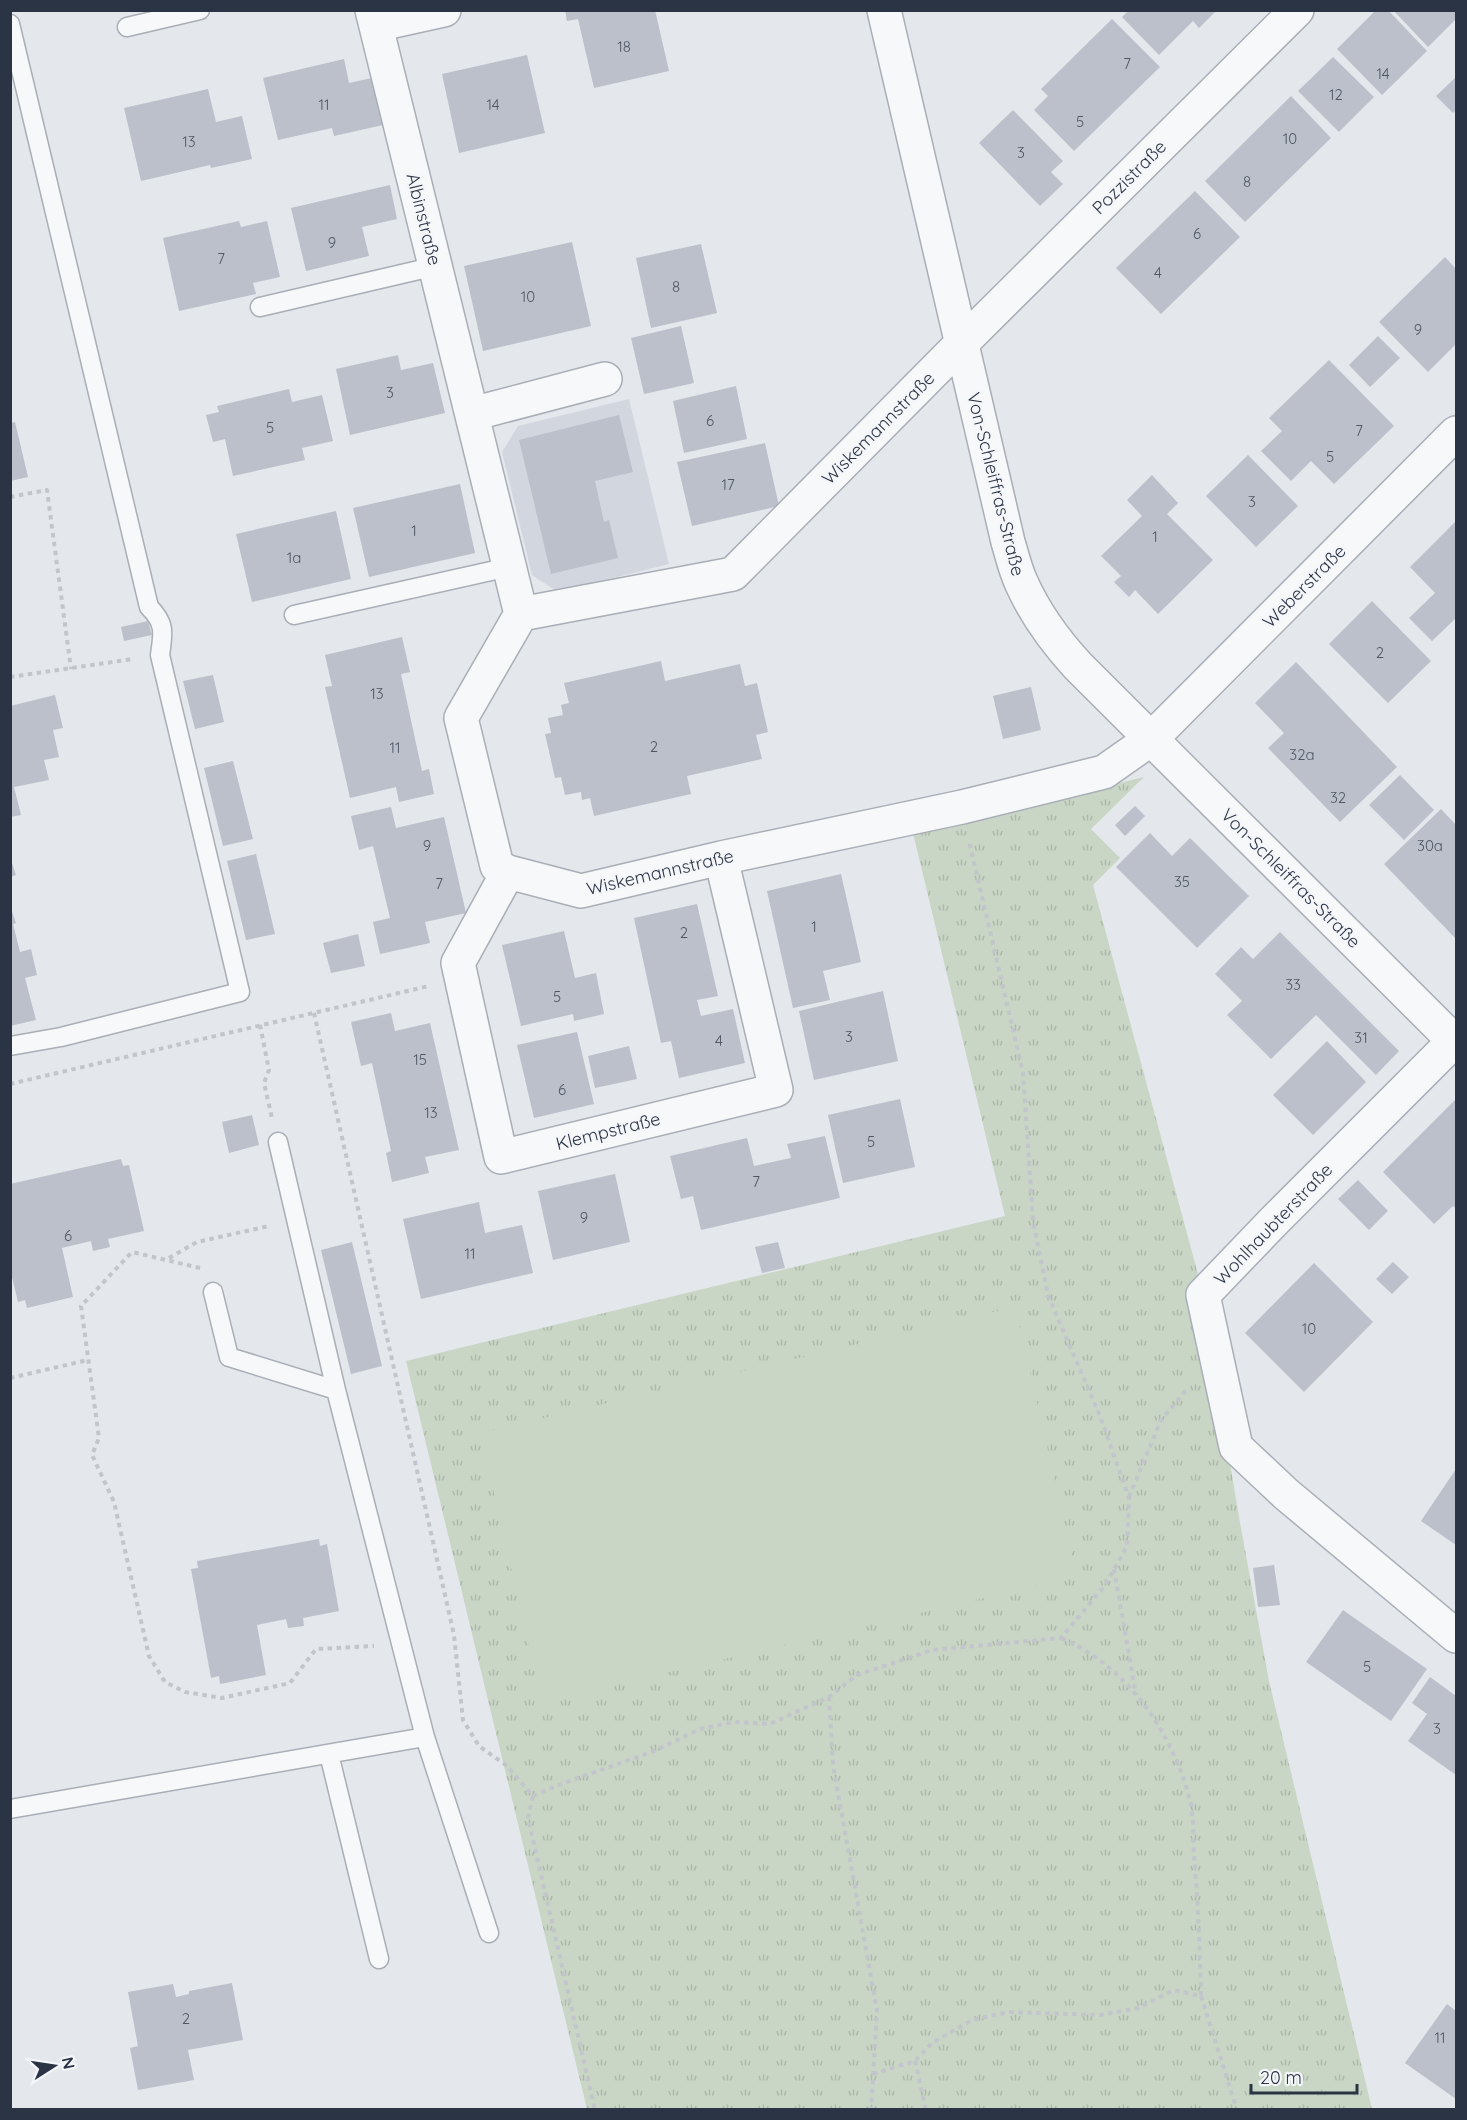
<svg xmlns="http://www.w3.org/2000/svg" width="1467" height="2120" viewBox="0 0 1467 2120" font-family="Quicksand,sans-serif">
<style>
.built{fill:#d2d6de}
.park{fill:url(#park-tufts)}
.pitch{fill:#c9d6c5}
.building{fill:#bbc0ca}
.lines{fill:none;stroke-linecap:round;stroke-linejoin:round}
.lane-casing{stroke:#a9aeb7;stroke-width:21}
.street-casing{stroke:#a9aeb7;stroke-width:36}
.path{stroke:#c2c5cb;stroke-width:4;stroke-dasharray:4.5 4.5;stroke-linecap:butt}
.lane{stroke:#f7f8fa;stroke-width:18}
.street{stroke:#f7f8fa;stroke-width:33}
.labels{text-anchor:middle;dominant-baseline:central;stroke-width:4.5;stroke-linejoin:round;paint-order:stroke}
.number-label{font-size:15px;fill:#4f5766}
.street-label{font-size:18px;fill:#2b3445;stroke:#f4f6f9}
</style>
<defs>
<pattern id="park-tufts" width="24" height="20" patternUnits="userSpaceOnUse" patternTransform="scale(1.5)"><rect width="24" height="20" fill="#c9d6c5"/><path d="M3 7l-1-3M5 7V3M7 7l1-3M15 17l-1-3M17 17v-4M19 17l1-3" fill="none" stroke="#adb8ab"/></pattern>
</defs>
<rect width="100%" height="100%" fill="#e4e7ec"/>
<path class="built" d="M629,399L669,564L558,592L532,575L502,452L518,426Z"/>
<path class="park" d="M1144,777L1091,829L1120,858L1093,885L1199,1278L1239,1517L1269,1681L1372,2109H587L406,1361L1005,1216L913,833Z"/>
<path class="pitch" d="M1015,1307L1077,1576L542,1702L480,1433Z"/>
<path class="building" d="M565,10H655L669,71L594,88L578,19L567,21Z
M1129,10H1217L1199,28L1193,21L1159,55L1122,17Z
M1376,10H1388L1427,51L1382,95L1337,49Z
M1393,10H1456V19L1428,47Z
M1112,19L1160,67L1074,151L1034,110L1048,96L1041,89Z
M527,55L545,133L459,153L442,74Z
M1333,57L1374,97L1339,132L1298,91Z
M344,59L349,83L372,78L383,125L334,136L332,128L278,140L263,78Z
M1456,77V110L1453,113L1436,96Z
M208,89L216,122L242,116L252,159L211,168L210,165L141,181L124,108Z
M1291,96L1331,138L1245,222L1205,181Z
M1013,110L1063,161L1051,172L1063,184L1040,206L979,143Z
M390,185L397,219L362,227L369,256L306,271L291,208Z
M1195,191L1240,237L1161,314L1116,268Z
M239,221L241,227L267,221L280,277L253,283L256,294L179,311L163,238Z
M572,242L591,326L483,351L464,266Z
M701,244L717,313L651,328L636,258Z
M1445,257L1456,269V344L1428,372L1379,322Z
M681,326L694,383L644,394L631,338Z
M1378,336L1400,358L1370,387L1349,365Z
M398,355L401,370L433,363L445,413L350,435L336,369Z
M1329,360L1394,426L1334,484L1311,461L1291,481L1261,451L1282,431L1269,418Z
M736,386L747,439L684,453L673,401Z
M289,389L292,402L322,395L333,441L302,448L305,460L233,476L225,439L213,442L206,415L219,412L217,406Z
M619,415L633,472L595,481L604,522L609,520L618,558L551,574L519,440Z
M15,422L28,477L10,481V423Z
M765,443L779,506L692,526L677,462Z
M1248,455L1298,506L1256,547L1206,496Z
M1152,475L1178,503L1167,514L1213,560L1158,614L1135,590L1129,597L1114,582L1121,576L1101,556L1142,516L1127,500Z
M460,484L475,553L369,577L353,508Z
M336,511L351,579L252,602L236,534Z
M1456,521V618L1432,641L1409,618L1435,593L1410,567Z
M1372,601L1431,661L1388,703L1329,644Z
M148,621L152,635L124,641L121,627Z
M402,637L410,672L401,674L422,771L429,769L434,794L399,802L396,787L350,798L325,687L332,686L325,655Z
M661,661L665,681L740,664L745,686L757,683L768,732L756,735L762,759L687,776L691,794L594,816L590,798L582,800L581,792L565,795L561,777L555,778L545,734L551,733L548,718L563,715L561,705L569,703L564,683Z
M1296,662L1397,767L1340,822L1268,748L1284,733L1255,703Z
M213,675L224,722L195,729L183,681Z
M1031,687L1041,730L1003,739L993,696Z
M55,695L63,728L53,730L59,757L44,760L49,780L14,787L21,815L10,817V706Z
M233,761L253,839L223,846L204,768Z
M1400,775L1434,810L1404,840L1369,805Z
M1135,806L1145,816L1125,836L1115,825Z
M391,807L396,828L444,817L466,913L425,922L430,943L380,954L373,922L390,918L373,846L359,850L351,816Z
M1441,809L1456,825V939L1384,864Z
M1150,833L1172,856L1190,838L1249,896L1197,948L1116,867Z
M256,854L275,934L246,940L227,861Z
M10,857L16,875L10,877Z
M841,874L861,962L823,971L830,1000L793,1008L767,891Z
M697,904L718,996L697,1000L701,1016L733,1009L745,1063L679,1078L671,1041L661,1043L634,918Z
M10,906L16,923L13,924L20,952L31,949L37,975L25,978L36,1020L10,1026Z
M564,931L575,978L596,973L604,1014L574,1021L573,1014L521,1026L502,945Z
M1280,932L1399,1051L1376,1075L1316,1015L1271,1059L1227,1015L1242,1001L1215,974L1241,947L1253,959Z
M358,934L365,966L331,973L323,943Z
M883,991L898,1061L814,1080L799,1011Z
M391,1013L395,1031L430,1023L459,1150L425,1157L429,1173L392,1182L386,1153L391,1151L372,1063L361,1066L351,1022Z
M577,1032L594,1104L534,1118L517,1045Z
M1327,1041L1366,1082L1313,1135L1273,1095Z
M629,1046L637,1079L595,1088L588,1056Z
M900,1099L915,1167L843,1183L828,1115Z
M1456,1099V1209L1453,1206L1434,1224L1383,1172Z
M252,1115L259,1145L229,1153L222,1122Z
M825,1136L840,1198L701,1230L693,1196L681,1199L670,1156L747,1138L754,1166L791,1158L787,1144Z
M121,1159L123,1166L129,1165L144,1231L108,1239L110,1247L93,1251L91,1241L62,1248L73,1297L27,1308L25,1300L18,1302L10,1269V1184Z
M615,1174L630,1242L553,1260L538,1191Z
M1358,1180L1388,1211L1369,1230L1338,1199Z
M479,1202L485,1233L522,1225L533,1273L421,1299L403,1219Z
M352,1242L382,1366L351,1374L321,1250Z
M778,1242L785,1268L762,1273L755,1247Z
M1393,1262L1409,1277L1392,1294L1376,1279Z
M1314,1263L1373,1322L1304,1392L1245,1333Z
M1456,1469V1545L1421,1521Z
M319,1539L320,1546L327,1544L339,1611L303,1618L304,1626L288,1628L286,1619L257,1625L266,1675L220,1684L219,1676L211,1678L191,1569L198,1568L197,1561Z
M1274,1565L1280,1605L1258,1607L1253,1568Z
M1343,1610L1427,1669L1391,1721L1306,1662Z
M1430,1677L1456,1696V1775L1408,1741L1427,1714L1412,1703Z
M232,1983L243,2040L188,2050L194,2080L138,2090L130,2048L138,2046L128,1992L173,1984L176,1997L189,1994V1991Z
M1447,2004L1456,2011V2099L1405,2063Z"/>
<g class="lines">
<g class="lane-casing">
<path id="lane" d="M10,24L149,607C166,624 163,633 160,655L240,992L61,1037L10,1046
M127,27L200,10
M260,307L436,266
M294,615L509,567
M278,1142L336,1390L425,1737L489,1933
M213,1292L229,1357L336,1390
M329,1754L379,1959
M10,1809L425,1737"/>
</g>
<g class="street-casing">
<path id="street" d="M372,10L521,614
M884,10L1008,542C1012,555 1015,569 1021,582C1035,614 1055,641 1078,666L1456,1043
M1297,10L961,344L733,574L521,614L461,718L497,866L508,872L581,891L721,858L962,807L1104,772L1151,739L1456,433
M376,25L444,10
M472,414L605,379
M508,872L458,963L501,1157L776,1090L721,858
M1456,1039L1276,1219L1203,1295L1236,1447L1286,1494L1456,1636"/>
</g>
<path class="path" d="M10,497L47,490L71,669
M10,677L133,659
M314,1013L454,1635L463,1720L479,1746L507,1766L533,1796L528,1818L595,2110
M260,1025L269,1070L264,1083L272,1118
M10,1084L429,986
M169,1258L197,1242L269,1226
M200,1268L132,1252L81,1306L99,1438L92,1455L114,1502L149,1656L165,1682L185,1692L222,1698L290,1683L316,1649L374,1646
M10,1378L88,1360
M1129,1497L1161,1420L1188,1388
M1114,1569L1136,1695
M829,1697L833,1765L877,2011L871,2110
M533,1796L561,1784L654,1751L700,1729L734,1722L770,1724L829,1697L857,1675L932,1650L1061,1638L1106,1584L1127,1546L1129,1498L1100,1416L1048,1295L1033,1221L1023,1073L969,841
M1201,1996L1237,2110
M915,2061L926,2110
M873,2074L915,2061L932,2043L972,2020L1008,2012L1100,2015L1139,2008L1173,1990L1201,1996C1200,1949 1198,1902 1194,1855C1193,1837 1194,1817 1190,1800C1172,1732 1127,1666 1061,1638"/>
<use href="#lane" class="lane"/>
<use href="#street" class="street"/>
</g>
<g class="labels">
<g class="number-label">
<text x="624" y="46">18</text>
<text x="1127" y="63">7</text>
<text x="1383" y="73">14</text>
<text x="1336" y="94">12</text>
<text x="324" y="104">11</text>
<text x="493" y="104">14</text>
<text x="1080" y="121">5</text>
<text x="1290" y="138">10</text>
<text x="189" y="141">13</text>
<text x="1021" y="152">3</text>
<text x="1247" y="181">8</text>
<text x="1197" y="233">6</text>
<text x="332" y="242">9</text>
<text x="221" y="258">7</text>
<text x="1158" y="272">4</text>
<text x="676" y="286">8</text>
<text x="528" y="296">10</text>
<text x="1418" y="329">9</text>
<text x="390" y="392">3</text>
<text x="710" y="420">6</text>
<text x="270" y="427">5</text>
<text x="1359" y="430">7</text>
<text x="1330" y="456">5</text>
<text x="728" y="484">17</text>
<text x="1252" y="501">3</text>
<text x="414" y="530">1</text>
<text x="1155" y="536">1</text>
<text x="294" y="557">1a</text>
<text x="1380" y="652">2</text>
<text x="377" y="693">13</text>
<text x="654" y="746">2</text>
<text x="395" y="747">11</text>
<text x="1302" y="754">32a</text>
<text x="1338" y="797">32</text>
<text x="427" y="845">9</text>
<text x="1430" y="845">30a</text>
<text x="1182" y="881">35</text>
<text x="439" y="883">7</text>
<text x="814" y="926">1</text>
<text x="684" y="932">2</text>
<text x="1293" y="984">33</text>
<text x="557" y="996">5</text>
<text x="849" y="1036">3</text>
<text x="1361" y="1037">31</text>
<text x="719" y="1040">4</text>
<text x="420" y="1059">15</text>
<text x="562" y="1089">6</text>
<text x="431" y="1112">13</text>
<text x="871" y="1141">5</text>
<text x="756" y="1181">7</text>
<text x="584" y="1217">9</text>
<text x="68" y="1235">6</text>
<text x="470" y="1253">11</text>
<text x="1309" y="1328">10</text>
<text x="1367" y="1666">5</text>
<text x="1437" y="1728">3</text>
<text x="186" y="2018">2</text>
<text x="1440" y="2037">11</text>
</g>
<g class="street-label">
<text transform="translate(1129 177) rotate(-45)">Pozzistraße</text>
<text transform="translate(424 219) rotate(76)">Albinstraße</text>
<text transform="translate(878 428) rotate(-45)">Wiskemannstraße</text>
<text transform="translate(996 484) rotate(76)">Von-Schleiffras-Straße</text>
<text transform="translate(1304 586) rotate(-45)">Weberstraße</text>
<text transform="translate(660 872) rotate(-13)">Wiskemannstraße</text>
<text transform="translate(1291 878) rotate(45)">Von-Schleiffras-Straße</text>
<text transform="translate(608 1131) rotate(-14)">Klempstraße</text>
<text transform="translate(1273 1224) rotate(-46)">Wohlhaubterstraße</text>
</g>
</g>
<rect width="1467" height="2120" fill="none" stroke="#2b3445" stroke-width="24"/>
<g transform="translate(54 2066) rotate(78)" stroke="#f4f6f9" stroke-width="4.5" paint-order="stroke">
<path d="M0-4.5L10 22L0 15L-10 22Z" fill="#2b3445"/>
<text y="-9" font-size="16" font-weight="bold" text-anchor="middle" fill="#2b3445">N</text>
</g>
<path d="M1251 2084v9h106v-9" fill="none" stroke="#2b3445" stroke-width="3"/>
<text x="1260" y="2084" font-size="18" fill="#2b3445" stroke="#f4f6f9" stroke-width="4.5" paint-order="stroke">20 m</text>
</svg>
